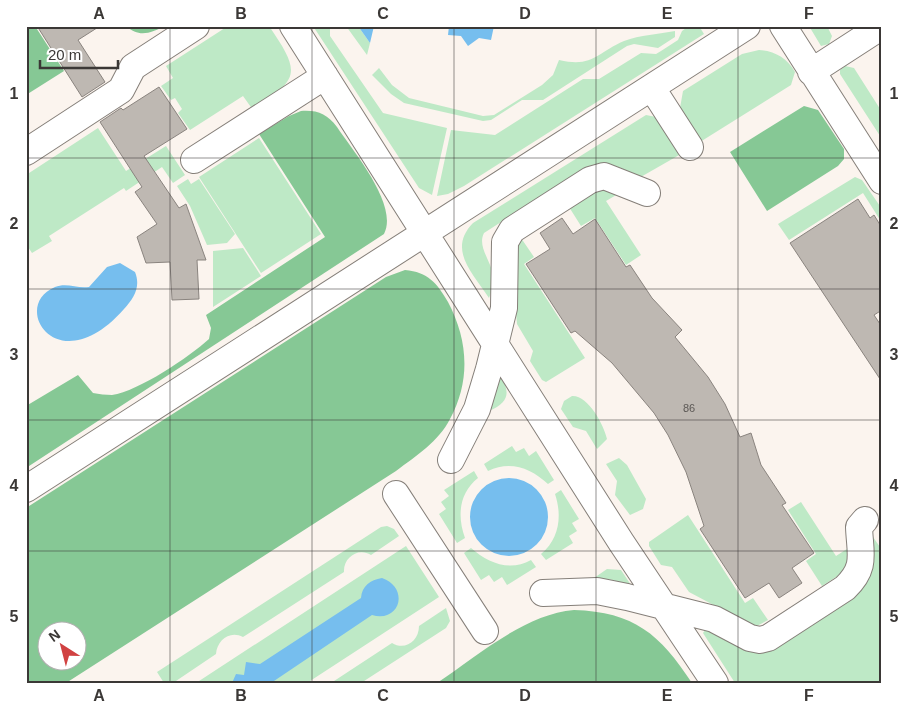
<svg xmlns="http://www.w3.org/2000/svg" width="908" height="709" viewBox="0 0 908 709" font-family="Helvetica,sans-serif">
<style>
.green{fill:#bee9c6}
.forest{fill:#86c895;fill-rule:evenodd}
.water{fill:#76beee}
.building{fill:#beb8b2;stroke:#8a847f}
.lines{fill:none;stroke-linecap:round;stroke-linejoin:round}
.minor-casing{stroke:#857f79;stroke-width:28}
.minor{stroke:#fff;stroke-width:26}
.grid{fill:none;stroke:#3b3836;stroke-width:1;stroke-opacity:0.55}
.labels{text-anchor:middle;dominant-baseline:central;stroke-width:4.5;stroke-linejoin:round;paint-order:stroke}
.number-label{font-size:11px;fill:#5c5855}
.neatline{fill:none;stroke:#3b3836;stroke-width:2}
.grid-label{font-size:16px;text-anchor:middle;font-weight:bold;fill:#3b3836}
</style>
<rect width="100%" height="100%" fill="#fbf4ee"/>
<path class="green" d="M228,26H269C301,73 300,78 253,110L243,96L190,130L178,113L182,109L175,98L171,100L161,86L173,78L166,66Z
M313,26H330V36L383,113L447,128L432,195L419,188Z
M346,26H358L370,43L367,55Z
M689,26H699L704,34L464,186L448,194L437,196L451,130L495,135L583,79H599L641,53L656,54L661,51L678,40L682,31Z
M809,26H827L832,36L829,44L821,46Z
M675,31V37L658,48L634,44L627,46L543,100H522L491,120L483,121L404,103L391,94L372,75L379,68L392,85L409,98L483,116L494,115L542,85L553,75L559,60C593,68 596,53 624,41C640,35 659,34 675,31Z
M759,50C775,51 787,58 795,72L791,85L700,142L680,108L683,91L742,54Z
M845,66L854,68L882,112V139L840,74V70Z
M646,115L656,117L681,154L639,178C620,171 606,161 585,168L484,233C477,246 491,261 493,275C494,283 492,290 489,298C473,273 447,250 473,223Z
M98,128L126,171L166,146L185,175L173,183L162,167L126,191L124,188L49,236L52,241L32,253L26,244V175Z
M259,138L321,234L261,273L199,177Z
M855,177L862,180L882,209V223L863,193L789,240L778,224Z
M188,179L191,184L199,179L235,234L227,243L207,245L190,206L177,186Z
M601,186L618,194L606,201L641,255L626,265L595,218L581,226L569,207Z
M521,238L534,257L524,264L585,358L546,382L542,380L530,361L533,351L517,324L510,249Z
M243,248L261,276L213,307V251Z
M497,371C510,390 512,401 489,411Z
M572,396C588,395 604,425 607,439L597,449L586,431L573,427L561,409L564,401Z
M512,446L516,452L524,448L529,456L536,451L554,480L548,484C531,468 510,460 488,471L484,464Z
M619,458L627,465L646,499L643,509L630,515L615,495L617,481L606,464Z
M474,471L478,478C459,493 457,516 465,538L457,543L439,514L446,509L441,502L449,496L444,490Z
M561,490L579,519L572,523L577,531L569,536L573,543L546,560L541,554C560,538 562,515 555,494Z
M801,502L836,556L850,547V568L822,586L806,561L816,554L788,510Z
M688,515L745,603L753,598L768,620L755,627L689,592L672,567L661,565L649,546V542Z
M387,526L394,529L399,536L371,555C358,547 343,558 344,572L243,637C230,630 217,640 216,654L173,683H164L157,672L381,527Z
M873,537L882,550V683H735L703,633L707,627L751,647L866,584L870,575V539Z
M406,546L439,597L307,683H196Z
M471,548C488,563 510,572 531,560L536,567L507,585L502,577L494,582L489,575L481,580L464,553Z
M607,569L621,570L633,588L613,580L594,578Z
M446,608L450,621L446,628L361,683H331L392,643C405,651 419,641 419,626Z"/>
<path class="forest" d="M26,26H35L64,71L26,95Z
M126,26H165C151,33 139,38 126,26Z
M804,106L818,110L844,149V159L838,166L767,211L730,152Z
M301,111C318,110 327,114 337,127C353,151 399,205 384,234L26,468V406L78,375L93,393C99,394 106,395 112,395C139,391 189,357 209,339L211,328L206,315L325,237L259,134L289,116Z
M405,270C428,272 437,283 448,302C468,340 471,380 450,419C439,441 416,456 396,471L66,683H26V508L386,277ZM48,632H78V662H48Z
M574,610C634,612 660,634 692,683H437C477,656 525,614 574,610Z"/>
<path class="water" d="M358,26H374L370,43Z
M449,26H494L491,40L479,38L468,46L461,36L448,35Z
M120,263L135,272C141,287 134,298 124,309C58,384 9,306 55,287C67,282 77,289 89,287L107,267Z
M470 517a39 39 0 1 1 78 0a39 39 0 1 1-78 0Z
M382,578C410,588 400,623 372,615L271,683H232L236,674L244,675L246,662L260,664L361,598C362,586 370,580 382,578Z"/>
<path class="building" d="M37,26H100L78,40L105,82L82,97Z
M159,87L187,129L144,156L179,208L186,204L206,260H197L199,299L172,300L170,262L146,263L137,237L157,224L135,192L142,187L100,122L121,108L123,110Z
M858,199L870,218L874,215L882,228V310L874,315L882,327V382L790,243Z
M562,218L573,234L595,219L626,267L630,265L652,298L682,330L675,337L708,377L725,404L740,437L751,433L761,465L786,503L782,505L814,553L792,568L802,583L779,598L769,583L745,598L700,529L704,526L686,472L668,435L654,413L612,363L575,331L571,333L526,264L550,249L540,233Z"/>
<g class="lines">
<g class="minor-casing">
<path id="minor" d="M293,26L621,542L715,683
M783,26L882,181
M811,72L882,26
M652,88L690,147
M26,152L121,90L133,67L196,26
M194,160L325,76
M451,460L477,409L489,369L504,308L505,242L512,230L590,180L604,176L647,193
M26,489L747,26
M396,494L485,631
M543,593L597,591L627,597L714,619L750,638L760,640L768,638L845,588C867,567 860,554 859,527L865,520"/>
</g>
<use href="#minor" class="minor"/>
</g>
<path class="grid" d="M170,26V683M312,26V683M454,26V683M596,26V683M738,26V683M26,158H882M26,289H882M26,420H882M26,551H882"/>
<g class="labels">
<g class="number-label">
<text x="689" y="408">86</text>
</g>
</g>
<rect width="908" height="709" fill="none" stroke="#ffffff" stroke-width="55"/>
<g transform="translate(62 646) rotate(324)"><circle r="24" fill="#ffffff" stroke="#b1afaf"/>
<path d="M0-4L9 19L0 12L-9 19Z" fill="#d14242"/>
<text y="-8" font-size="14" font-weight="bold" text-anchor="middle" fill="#3b3836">N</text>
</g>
<path d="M40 60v8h78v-8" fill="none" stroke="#3b3836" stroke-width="2.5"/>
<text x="48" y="60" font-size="15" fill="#3b3836" stroke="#ffffff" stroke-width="4" paint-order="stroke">20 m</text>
<rect x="28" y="28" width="852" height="654" class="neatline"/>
<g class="grid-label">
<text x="99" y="19">A</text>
<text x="241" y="19">B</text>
<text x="383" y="19">C</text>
<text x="525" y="19">D</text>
<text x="667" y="19">E</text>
<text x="809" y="19">F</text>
<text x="14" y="99">1</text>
<text x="894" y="99">1</text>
<text x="14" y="229">2</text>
<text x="894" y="229">2</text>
<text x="14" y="360">3</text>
<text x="894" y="360">3</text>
<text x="14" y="491">4</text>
<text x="894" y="491">4</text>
<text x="14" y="622">5</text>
<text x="894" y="622">5</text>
<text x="99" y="701">A</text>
<text x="241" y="701">B</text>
<text x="383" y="701">C</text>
<text x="525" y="701">D</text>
<text x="667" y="701">E</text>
<text x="809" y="701">F</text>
</g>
</svg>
